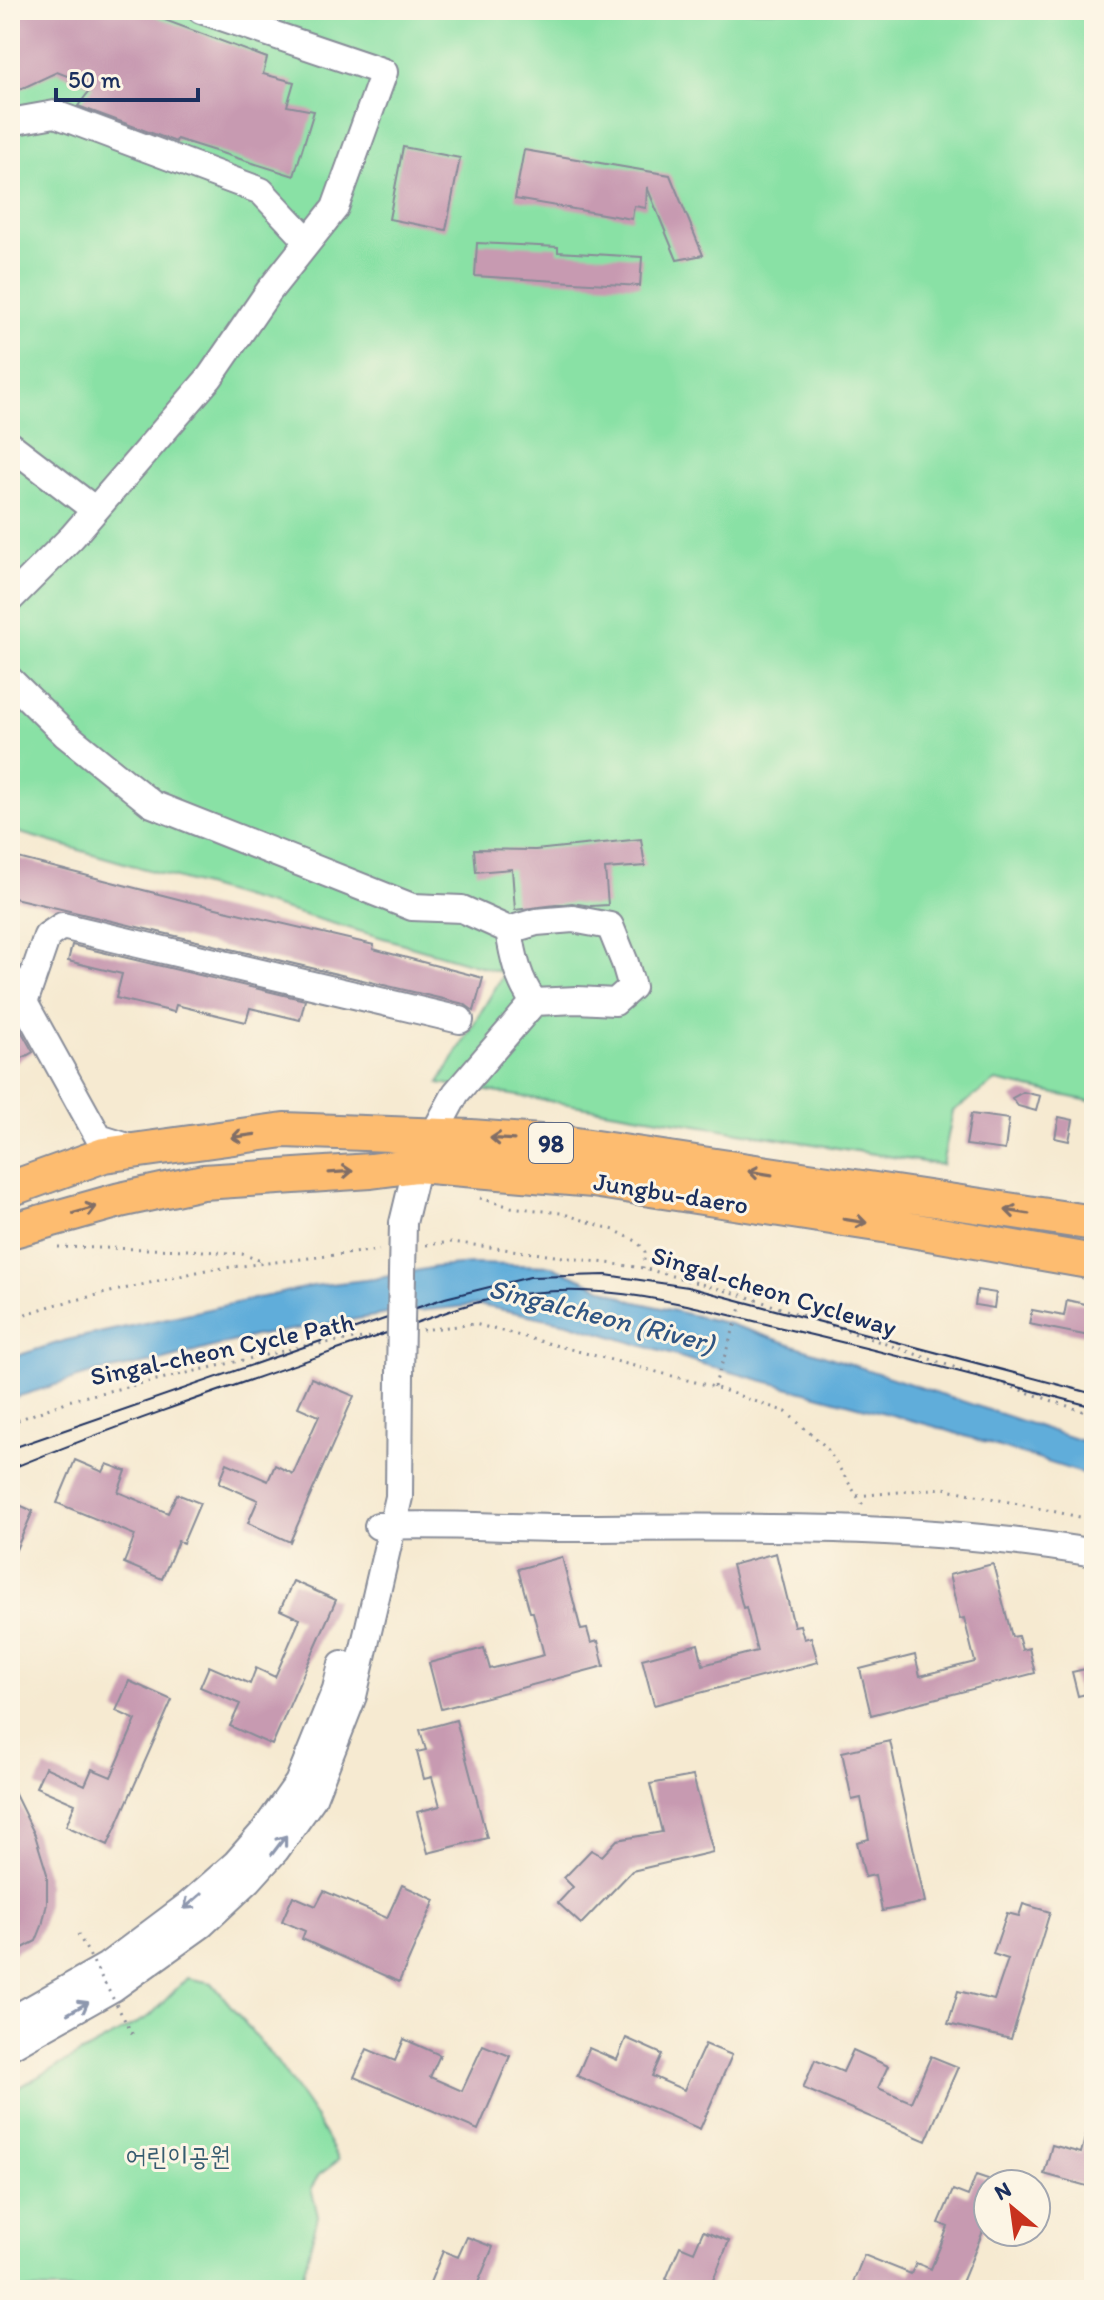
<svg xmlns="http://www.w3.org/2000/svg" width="1104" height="2300" viewBox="0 0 1104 2300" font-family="Itim,'Poor Story',sans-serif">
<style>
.green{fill:#89e1a5;stroke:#528882;stroke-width:2}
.water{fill:#61adda;stroke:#3e6e9c;stroke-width:2}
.building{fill:#c79ab1}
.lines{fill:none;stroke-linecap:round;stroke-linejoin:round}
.minor-casing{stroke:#888c98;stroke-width:30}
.major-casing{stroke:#888c98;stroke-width:38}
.path{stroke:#888c98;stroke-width:3;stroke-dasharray:2 6;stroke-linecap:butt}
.minor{stroke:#fff;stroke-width:26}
.major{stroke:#fdbc70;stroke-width:34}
.tram{stroke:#1b2f5e;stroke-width:2}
.minor-bridge-casing{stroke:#888c98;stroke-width:30;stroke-linecap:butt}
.path-bridge{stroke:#888c98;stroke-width:3;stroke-dasharray:2 6;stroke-linecap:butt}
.minor-bridge{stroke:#fff;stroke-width:26}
.oneway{stroke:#816e66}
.oneway2{stroke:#8d97ae}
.labels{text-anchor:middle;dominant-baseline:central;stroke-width:6;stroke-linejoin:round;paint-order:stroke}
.shield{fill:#fcf5e5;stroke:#5e6a86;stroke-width:2}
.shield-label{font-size:24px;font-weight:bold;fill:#1b2f5e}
.street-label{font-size:26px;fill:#1b2f5e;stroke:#fcf5e5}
.park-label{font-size:26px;fill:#365c70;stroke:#fcf5e5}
.water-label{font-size:28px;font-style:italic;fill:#305583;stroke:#fcf5e5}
</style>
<rect width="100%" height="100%" fill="#fcf5e5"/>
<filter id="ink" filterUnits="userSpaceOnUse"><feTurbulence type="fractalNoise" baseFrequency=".0125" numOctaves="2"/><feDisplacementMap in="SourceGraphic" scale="16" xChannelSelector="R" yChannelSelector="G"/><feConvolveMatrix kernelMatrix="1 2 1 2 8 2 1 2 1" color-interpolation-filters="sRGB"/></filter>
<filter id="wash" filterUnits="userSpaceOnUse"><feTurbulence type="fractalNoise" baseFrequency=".006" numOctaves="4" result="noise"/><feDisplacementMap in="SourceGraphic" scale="32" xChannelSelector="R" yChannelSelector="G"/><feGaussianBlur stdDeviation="1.8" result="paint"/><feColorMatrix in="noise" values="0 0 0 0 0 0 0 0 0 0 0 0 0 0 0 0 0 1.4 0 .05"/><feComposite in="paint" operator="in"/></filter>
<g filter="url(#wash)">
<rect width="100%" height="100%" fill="#f6ead1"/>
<path class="green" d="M10,10H1094V1102L996,1081L953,1111L942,1165L439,1083L504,973L10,830Z
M187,1978L212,1983L277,2062L315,2117L339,2160L319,2175L311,2188L318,2216L299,2290H10V2092L150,2016Z"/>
<path class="water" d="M473,1264L552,1266L632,1301L730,1324L1094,1445V1477L933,1426L716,1368L568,1323L478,1305L387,1314L254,1336L164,1360L94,1373L10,1399V1358L67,1340L313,1286L374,1279L436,1267Z"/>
<g id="blocks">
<path class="building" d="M10,10H138L267,58L263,74L294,82L287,106L314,111L294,176L177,139L176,142L78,106L93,86L57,72L10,94Z
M403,147L460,158L446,230L389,219Z
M524,150L670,175L703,255L677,260L647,187L646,208L634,206L632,219L515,199Z
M477,243L558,247V252L642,257L640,286L475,276Z
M641,839L645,866L605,869L608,905L591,906L572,903L515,910L512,869L476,872L474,849L535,850Z
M10,856L186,901L374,945L373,949L483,978L474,1011L464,1004L10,897Z
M72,945L305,1000L300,1020L250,1008L246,1022L176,1005L174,1012L116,998L122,974L68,961Z
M18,1025L33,1052L10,1065V1027Z
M1023,1092L1040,1096L1036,1111L1018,1106L1012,1098Z
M971,1114L1009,1119L1005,1150L966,1145Z
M1059,1117L1073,1120L1069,1141L1055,1138Z
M977,1290L996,1293L994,1308L975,1305Z
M1067,1300L1094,1306V1337L1029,1324L1032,1310L1064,1316Z
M311,1378L354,1396L290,1542L248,1523L258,1500L219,1483L227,1463L268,1481L275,1465L293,1474L319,1416L298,1407Z
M75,1460L103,1472L107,1464L126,1471L118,1492L168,1513L177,1494L200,1503L183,1543L178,1541L162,1579L124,1563L135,1535L57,1503Z
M10,1501L33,1511L10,1563Z
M776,1553L794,1626L800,1625L804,1639L811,1637L818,1662L654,1705L642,1659L698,1644L703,1665L757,1651L746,1607L743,1608L732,1565Z
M562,1557L581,1630L587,1629L591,1643L598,1641L604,1666L441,1709L429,1663L484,1648L490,1669L544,1655L533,1612H530L518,1569Z
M993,1564L1012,1637L1018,1636L1022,1650L1029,1648L1035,1673L871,1715L860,1669L915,1655L920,1676L975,1662L964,1618L960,1619L949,1575Z
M293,1581L336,1600L272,1745L230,1726L240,1704L200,1687L209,1666L250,1684L256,1668L275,1677L300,1619L280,1610Z
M1094,1667V1692L1078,1696L1072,1672Z
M129,1681L172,1700L108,1845L66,1826L75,1804L36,1787L45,1767L85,1785L92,1769L111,1777L136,1720L116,1711Z
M456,1720L487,1838L428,1853L417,1812L440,1806L432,1777L424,1779L417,1752L426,1750L420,1730Z
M890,1741L925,1902L882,1911L875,1875L865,1877L857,1842L869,1839L861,1798L852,1800L842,1752Z
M693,1776L713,1852L632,1871L581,1924L558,1903L573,1887L564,1878L591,1850L602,1856L617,1840L662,1832L650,1784Z
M10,1784L35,1835L47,1874V1903L42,1926L36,1941L10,1955Z
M402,1885L435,1900L399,1982L302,1939L305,1931L282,1921L293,1896L316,1906L324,1891L387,1918Z
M1023,1904L1050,1912L1011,2039L948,2024L958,1991L994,2000L1008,1959L993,1954L1007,1913L1019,1916Z
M626,2038L662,2054L652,2076L684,2090L705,2044L732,2055L700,2129L577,2076L589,2048L617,2060Z
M404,2039L440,2055L430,2077L462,2091L483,2045L510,2056L478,2130L354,2077L367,2049L395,2061Z
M853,2050L888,2066L878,2088L911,2102L931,2056L958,2067L926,2141L803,2088L815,2060L843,2072Z
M1089,2123L1094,2124V2188L1044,2174L1052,2145L1081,2153Z
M976,2175L988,2179V2219L959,2290H850L864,2255L911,2274L916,2263L931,2269L948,2227L939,2223L953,2190L968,2196Z
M703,2231L729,2241L709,2290H672L675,2283L666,2279L680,2246L694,2252Z
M467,2237L493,2247L475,2290H440L429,2285L443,2251L458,2257Z"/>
</g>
</g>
<g filter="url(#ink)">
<use href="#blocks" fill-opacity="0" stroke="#888c98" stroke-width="2"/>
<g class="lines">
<g class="minor-casing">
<path id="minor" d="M10,122L55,114L261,191L308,241
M10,445L95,510
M10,599L72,537L210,377L269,291L335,208L384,72L201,10
M10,680L65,734L152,804L412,907L462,909L509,930
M10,977L99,1138L134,1149
M10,1011L24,1003L47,936L62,926L460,1020
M403,1223L417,1165L456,1093L534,1002L577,1000L615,1002L632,987L625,963L610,926L573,919L536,922L509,930C513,956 518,980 534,1002
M378,1526C449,1523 520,1529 591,1528C759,1527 928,1524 1094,1553
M10,2021L107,1966L187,1906L236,1863L264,1831L298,1783L336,1689L342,1664
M10,2046L113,1988L201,1925L249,1880L276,1850L313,1798L353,1696L399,1497L400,1374"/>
</g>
<g class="major-casing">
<path id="major" d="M10,1189L104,1155L284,1130L471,1137L569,1144L1094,1223
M10,1231L120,1200L203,1182L371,1171L417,1165L593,1180L883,1225L1094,1262"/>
</g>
<path class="path" d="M480,1198L511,1207L561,1213L614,1230L638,1242L645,1252L643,1268
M426,1245L452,1242L643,1268L745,1296L1094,1415
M58,1247L190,1250L242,1254L264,1262
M10,1319L54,1305L206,1270L379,1250
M422,1330L475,1324L714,1387L786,1412L826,1447L864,1507
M714,1387L745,1296
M10,1423L74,1399L309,1345L379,1336
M857,1496L943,1488L1094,1520"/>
<use href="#minor" class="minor"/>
<use href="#major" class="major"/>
<path class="tram" d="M10,1449L445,1298L530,1277L606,1275L688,1287L1094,1394
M10,1469C157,1409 309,1361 458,1308C580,1269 680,1304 799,1332C898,1355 996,1381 1094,1407"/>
<g class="minor-bridge-casing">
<path id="minor-bridge" d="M400,1374L403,1223"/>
</g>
<path class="path-bridge" d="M78,1934L135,2039"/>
<use href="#minor-bridge" class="minor-bridge"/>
</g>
<defs><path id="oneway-shaft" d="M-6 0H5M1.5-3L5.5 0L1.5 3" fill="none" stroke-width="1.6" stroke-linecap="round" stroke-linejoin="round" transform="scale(2)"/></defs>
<g class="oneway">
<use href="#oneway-shaft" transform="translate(243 1136) rotate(172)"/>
<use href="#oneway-shaft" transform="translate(502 1139) rotate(-176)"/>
<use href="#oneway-shaft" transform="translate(341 1172) rotate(-4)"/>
<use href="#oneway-shaft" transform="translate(760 1173) rotate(-171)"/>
<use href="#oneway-shaft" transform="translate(85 1210) rotate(-16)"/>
<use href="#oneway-shaft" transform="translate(1017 1212) rotate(-171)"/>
<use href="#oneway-shaft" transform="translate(855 1221) rotate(9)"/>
</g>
<g class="oneway2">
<use href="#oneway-shaft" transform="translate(279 1845) rotate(-53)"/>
<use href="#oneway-shaft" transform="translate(193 1901) rotate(139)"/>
<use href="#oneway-shaft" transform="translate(78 2008) rotate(-29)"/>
</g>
</g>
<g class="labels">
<rect class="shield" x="529" y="1123" width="44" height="40" rx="6"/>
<g class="shield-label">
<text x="551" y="1143">98</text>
</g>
<g class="street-label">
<text transform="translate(671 1193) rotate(9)">Jungbu-daero</text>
<text transform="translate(774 1291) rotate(17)">Singal-cheon Cycleway</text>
<text transform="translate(222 1349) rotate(-12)">Singal-cheon Cycle Path</text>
</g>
<g class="park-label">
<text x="178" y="2156">어린이공원</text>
</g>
<g class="water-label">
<text transform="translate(602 1315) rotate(14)">Singalcheon (River)</text>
</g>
</g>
<rect width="1104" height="2300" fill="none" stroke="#fcf5e5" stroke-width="40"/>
<g transform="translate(1012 2208) rotate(331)"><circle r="38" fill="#fcf5e5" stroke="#a2a6af" stroke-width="2"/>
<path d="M0-6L14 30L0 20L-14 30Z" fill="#c8321e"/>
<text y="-12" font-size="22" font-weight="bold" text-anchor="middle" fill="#1b2f5e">N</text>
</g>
<path d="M56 88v12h142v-12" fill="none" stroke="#1b2f5e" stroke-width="4"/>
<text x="68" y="88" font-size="24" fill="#1b2f5e" stroke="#fcf5e5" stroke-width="6" paint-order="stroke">50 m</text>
</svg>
